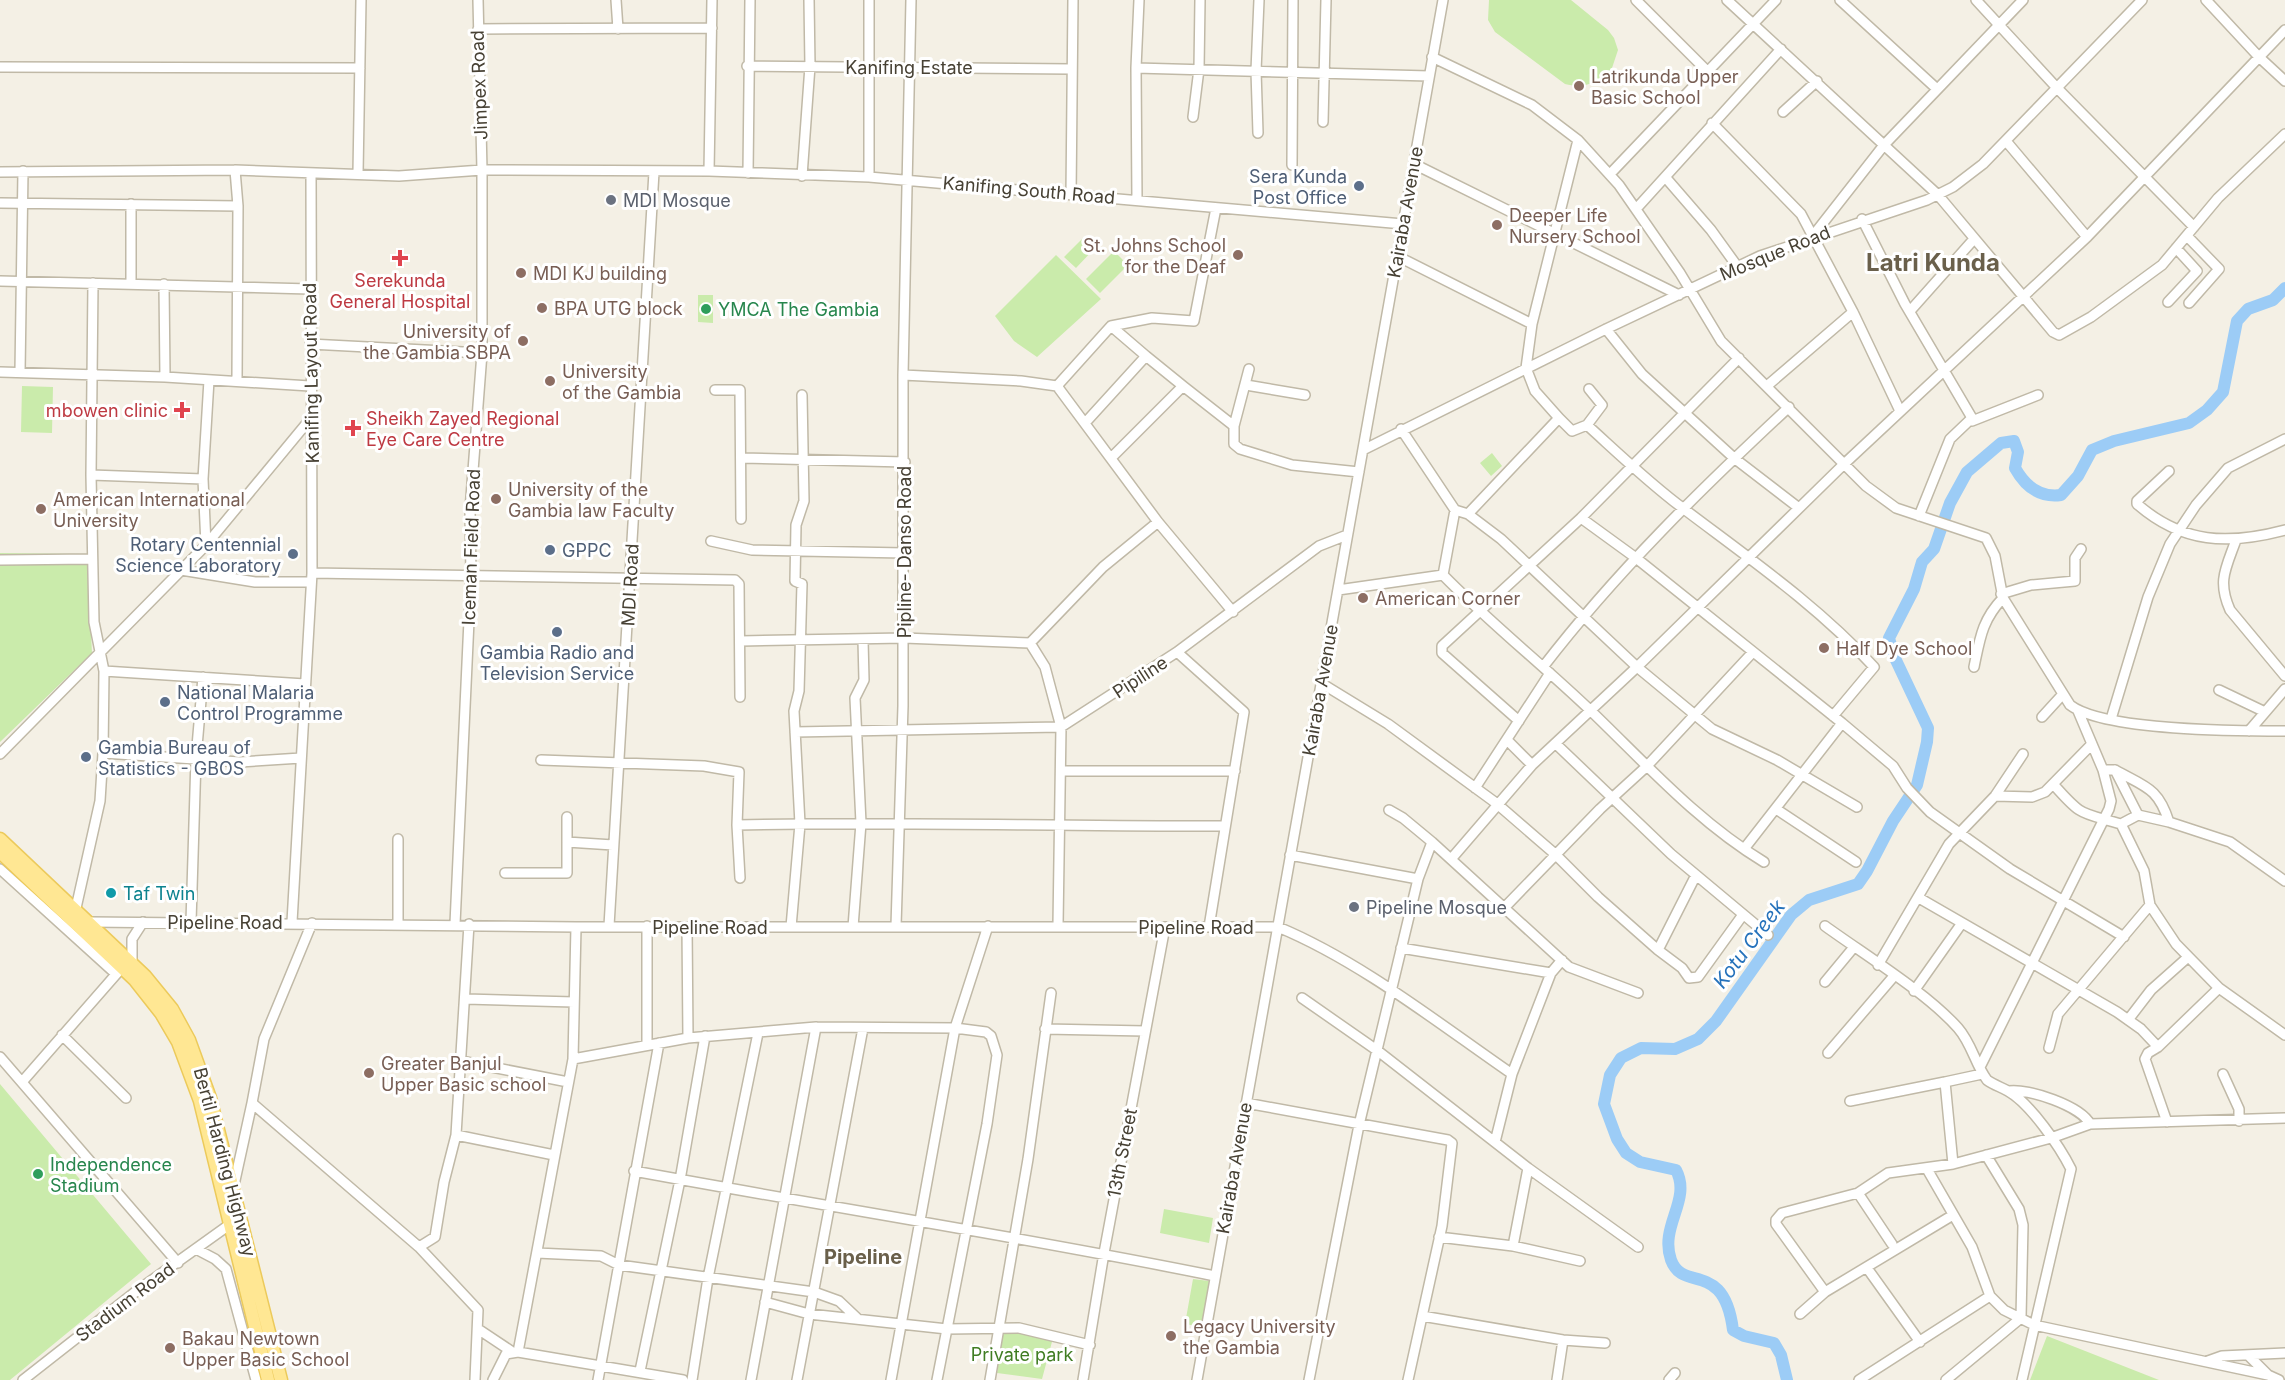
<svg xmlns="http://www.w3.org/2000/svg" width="2285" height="1380" viewBox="0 0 2285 1380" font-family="Inter,sans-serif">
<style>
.green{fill:#caebab}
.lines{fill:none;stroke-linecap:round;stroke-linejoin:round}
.river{stroke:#9cccf6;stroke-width:12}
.minor-casing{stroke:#c0b9a7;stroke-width:12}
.major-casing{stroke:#ecca5b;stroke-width:15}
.minor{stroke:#fff;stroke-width:9}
.major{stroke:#ffe793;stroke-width:12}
.education-dot{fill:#8d6e63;stroke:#fff;stroke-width:2}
.service-dot{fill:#5c6f8a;stroke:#fff;stroke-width:2}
.worship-dot{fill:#6b7280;stroke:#fff;stroke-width:2}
.health-dot{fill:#e0444e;stroke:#fff;stroke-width:2}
.leisure-dot{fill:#2e9e5b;stroke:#fff;stroke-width:2}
.culture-dot{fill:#0f9aa8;stroke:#fff;stroke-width:2}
.labels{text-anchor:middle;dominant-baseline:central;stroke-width:6;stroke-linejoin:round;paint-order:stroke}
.street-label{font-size:18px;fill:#474134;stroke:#fff}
.education-label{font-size:18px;fill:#785e54;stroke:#fff;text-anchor:start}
.service-label{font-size:18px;fill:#4e5e75;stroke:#fff;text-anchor:start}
.worship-label{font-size:18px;fill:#5b616d;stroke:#fff;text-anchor:start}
.health-label{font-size:18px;fill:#be3a42;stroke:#fff}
.leisure-label{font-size:18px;fill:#27864d;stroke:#fff;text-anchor:start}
.culture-label{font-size:18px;fill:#0d838f;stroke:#fff;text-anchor:start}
.park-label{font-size:18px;fill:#407d23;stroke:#fff}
.water-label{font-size:20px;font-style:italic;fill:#2572bb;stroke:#fff}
.neighbourhood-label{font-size:20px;font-weight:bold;fill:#6a604b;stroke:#fff}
.district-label{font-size:24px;font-weight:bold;fill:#6a604b;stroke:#fff}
</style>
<rect width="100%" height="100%" fill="#f4f0e5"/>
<path class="green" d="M1489,0H1571L1608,30L1614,38L1618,50L1611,71C1596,83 1584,89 1565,84L1495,32L1488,20Z
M1083,238L1094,249L1076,268L1064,257Z
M1114,251L1128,265L1100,293L1086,279Z
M1056,255L1101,299L1037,357L1014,341L995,316Z
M698,295H713V323L698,322Z
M22,386L53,387L52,433L21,432Z
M1492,453L1502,466L1491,476L1480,463Z
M0,553L87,554L92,653L0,742Z
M0,1084L151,1264L10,1380H0Z
M1164,1209L1213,1218L1209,1243L1160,1233Z
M1193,1279L1209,1281L1202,1327L1185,1324Z
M1019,1330L1053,1338L1042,1379L997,1373L1003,1335L1008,1331Z
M2047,1336L2159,1380H2030Z"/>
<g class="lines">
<path class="river" d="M1787,1380L1781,1355L1774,1343L1744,1336L1733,1330C1724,1259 1683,1293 1671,1260C1659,1226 1692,1200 1676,1170L1640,1162L1626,1153L1617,1139L1604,1104L1610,1075L1621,1058L1641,1048L1675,1049L1698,1039L1716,1021L1791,915L1809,900L1858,884L1867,871L1893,821L1917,785L1927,742L1928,728L1894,656L1889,638L1914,589L1922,562L1934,549L1950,503L1967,472L2001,443L2014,441L2018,452L2015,468C2025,486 2039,498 2061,495L2078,476L2092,450L2114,441L2189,423L2207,410L2223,392L2237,321L2248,309L2273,300L2285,288"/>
<g class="minor-casing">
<path id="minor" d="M616,0L618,29
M1636,0L1708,72
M1727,0L1938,195L2053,332L2059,335L2091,317L2162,265L2218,198L2285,134
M1840,0L1937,89
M1976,0L2057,88L2194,227
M2206,0L2259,57L2285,81
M478,29L712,28
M1432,57L1532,105L1578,140L1619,185L1680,273L1721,341L1866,486L1896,508L1986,538L1995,556L2003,598L2070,705C2104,731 2239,731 2285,731
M747,66L1071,69
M0,67L360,68
M1136,68L1429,76
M1783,112L1817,81
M1193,117L1199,69L1200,0
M1323,122L1326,0
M1712,123L1801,214L1853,312L1900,411
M1258,133L1256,71L1259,0
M2006,141L2087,237
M1414,164L1679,295
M1292,165L1293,0
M235,170L238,206L237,380
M709,171L712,0
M0,172L235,170L399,176L482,170L709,171L869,177L1403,224
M358,173L361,0
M748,173L750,0
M1610,174L1776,0
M802,176L810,66L809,0
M869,177V0
M1666,178L1711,230L1737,266
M1071,195L1073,0
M1137,200L1136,68L1139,0
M0,203L238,206
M131,204V283
M1636,209L1781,49
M1862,219L1905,304L1972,418L1950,439L1919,516
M2187,236L2219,269L2189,303
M1812,237L1884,145L2023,0
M1397,256L1532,324
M0,281L310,289
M164,284L165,377
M2168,302L2197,271L2176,248
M1910,311L1974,239
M1111,326L1152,318L1194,321L1216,208
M1606,329L1642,374L1734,458L1799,508
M310,344L482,353
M0,372L165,377L310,386
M20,372L23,171
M903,375L1021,381L1057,386L1158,522L1233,612
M1246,385L1305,395
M1768,385L1853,312
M1057,386L1111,326L1146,356L1085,423
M1183,386L1234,426V444L1240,449L1292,465L1359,472
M715,390H740L741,519
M1559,418L1572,431L1587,425C1619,454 1650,484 1684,509C1750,559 1818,606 1874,667L1833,716
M1972,421L2038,395
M1587,425L1602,405L1589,389
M1234,426L1249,369
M1401,429L1455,510L1468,514L1501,539L1637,667L1712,729L1777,760L1857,807
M1363,450L1606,329L1760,256L1927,200L1953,187L1983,164L2142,0
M742,458L905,462
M1111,458L1183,386L1146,356
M2169,471L2137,501V504C2183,544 2228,545 2285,530
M91,475L203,479L206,545
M203,479L209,380
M1468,514L1559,418L1535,391L1526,368L1532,324L1578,140
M1581,518L1636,558L1842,723L1893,766L1907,788L1930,812L2010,869L2124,937
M2236,540C2226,568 2217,581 2230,610L2285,676
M711,541L752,550L904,553
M0,560L92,559
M181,570L255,582H311
M312,573L735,580L739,584L740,697
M1443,575C1490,623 1543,665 1592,712C1647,765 1698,822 1764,862
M1443,575L1455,510
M1338,590L1443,575
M2001,594L2031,585L2075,581V558L2081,549
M741,641L904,638L1030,643L1103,567L1158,522
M1030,643L1045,667L1061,727L1058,925
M1177,652L1244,712L1209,927
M1543,667C1616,572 1702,488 1789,407
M1974,667C1980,638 1982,620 2003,598
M104,671L305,684
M1321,683L1388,724L1496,803L1555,854L1598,897L1658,950L1682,968L1689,978L1698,977L1742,916
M2219,690L2263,711
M2078,711L2103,770H2115L2138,815
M2042,717L2063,694
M2111,719L2148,597L2170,544L2196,505L2228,468L2285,439
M1519,721L1442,653V646L1581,518L1739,358
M2249,731L2285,689
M795,732L1061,727L1177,652L1319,546L1347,535
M1507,740L1532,765
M1556,744L1671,854L1768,935
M103,753L240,762L301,758
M0,754L206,545L311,418
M541,760L704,766L739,772L737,825L740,878
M2115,770C2145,787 2158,787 2169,822
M1061,771H1235
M2054,785C2083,818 2081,812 2121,824L2138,815L2169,822L2230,842L2285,881
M1475,788L1550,673
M1995,796L2032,797L2045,792L2092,744
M1776,809L1856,862
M1389,810L1403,818L1432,842
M2121,824L2144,871L2150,905L2176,944L2219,988L2285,1035
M737,825C900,821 1062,827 1225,826
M567,842L613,845
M1744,849L1842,723
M1290,855L1418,879
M1452,858L1532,765L1637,667L1843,465L2087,237L2285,30
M0,869L116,974
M505,873H567V817
M1919,898L2117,1012L2141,1029L2158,1047L2148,1053L2145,1059L2167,1122
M1505,907L1600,809L1646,767L1753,652
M76,908L100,801L103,753L104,671L94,622L91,475L93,283
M91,922L576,927H1278C1360,961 1438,1023 1512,1074
M191,922L196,758L203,677
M292,922L312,573L311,173
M312,923L264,1039L252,1103L419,1247
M398,923V839
M455,924L471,577L470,510L482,353V170L478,0
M469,924L456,1135L444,1182L435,1237L419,1247L478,1310L475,1380
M609,926L654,172
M896,926L903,706V375L911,0
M1825,926C1865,955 1927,993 1958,1028C1972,1044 1975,1064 1987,1080C1994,1085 2001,1087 2008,1091C2030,1103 2060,1147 2071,1169L2022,1380
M576,927L573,1059L518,1352L683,1380
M687,927L688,1038
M791,927L800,824L794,711L799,691L802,584L795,581L796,525L804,501L802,395
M853,927L861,823L855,698L864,680L863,640
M1401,948L1551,973L1562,960
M1658,950L1696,875
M132,963V939L143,922
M1878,965L1949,844L1995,796L2023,754
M1825,982L1854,947
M1914,991L1962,923
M1302,998L1378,1051L1528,1168L1638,1247
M466,999L574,1002
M2128,1020L2151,990L2187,958
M1045,1029L1145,1031
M62,1035L126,1098
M647,1045V926
M2158,1047L2219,988
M2049,1048L2058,1014L2150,905
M1828,1053L1894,976
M0,1057L178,1263
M573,1059L688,1038L816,1027L955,1028L986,1032L991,1036L997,1055L987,1124L937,1380
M461,1061L568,1082
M1980,1067L2109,809L2111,801L2103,770
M2223,1074L2239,1109V1121
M22,1082L119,971
M1945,1082L1982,1074
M2009,1091C2028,1088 2081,1106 2090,1124
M1850,1101L1945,1082L1953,1164
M1246,1103L1448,1140L1452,1143L1442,1226L1408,1380
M456,1135L554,1155
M1495,1142L1512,1074L1551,973
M1927,1169L1972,1247L1990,1296L2004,1310L2034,1325L2268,1375
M634,1171C828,1207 1023,1237 1215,1276
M234,1185L252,1103
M1858,1193L1892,1244
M1439,1237L1513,1246L1580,1261
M1513,1246L1528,1168
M196,1249L215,1259L226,1269L256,1380
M537,1253L601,1256L619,1265L814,1292L839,1301L858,1319
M1867,1268L1920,1342
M1825,1292L1776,1224V1220L1782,1213L1858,1193L1888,1173L1953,1164L2051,1138L2090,1124L2285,1118
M765,1302L809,1314L947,1329L1019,1328L1090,1345
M1800,1314L1825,1292L1953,1215
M1422,1316L1563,1340L1605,1343
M478,1329L511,1351
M2249,1356L2268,1375L2279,1380
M2208,1361L2222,1356L2285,1353
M640,1371L680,1180L705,1036
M23,1380L134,1293L229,1225
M493,1380L506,1354L518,1352
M598,1380L659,1043
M692,1380L708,1278L758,1033
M751,1380L816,1027
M797,1380L863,1028
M891,1380L955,1028L988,926
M990,1380L1028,1159L1051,993
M1083,1380L1104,1253L1165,927
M1197,1380L1443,0
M1309,1380L1359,1125L1418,879L1432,842L1569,967L1638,993
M1557,1380L1563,1340
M1669,1380L1675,1373
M1859,1380L1990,1296
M1946,1380L2021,1318L2023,1225L2019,1209L1986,1155"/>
</g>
<g class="major-casing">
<path id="major" d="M0,839L145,976L172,1009L189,1040L210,1098L281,1380
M0,852L135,980L161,1013L178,1042L200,1101L268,1380"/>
</g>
<use href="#minor" class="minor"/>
<use href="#major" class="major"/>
</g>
<g class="education-dot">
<circle cx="1579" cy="86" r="6"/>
<circle cx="1497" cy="225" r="6"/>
<circle cx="1238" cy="255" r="6"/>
<circle cx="521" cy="273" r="6"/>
<circle cx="542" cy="308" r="6"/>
<circle cx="523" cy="341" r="6"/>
<circle cx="550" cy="381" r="6"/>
<circle cx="496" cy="499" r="6"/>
<circle cx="41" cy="509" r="6"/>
<circle cx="1363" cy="598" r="6"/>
<circle cx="1824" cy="648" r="6"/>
<circle cx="369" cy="1073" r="6"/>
<circle cx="1171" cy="1336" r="6"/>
<circle cx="170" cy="1348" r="6"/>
</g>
<g class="service-dot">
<circle cx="1359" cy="186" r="6"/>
<circle cx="550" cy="550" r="6"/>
<circle cx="293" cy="554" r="6"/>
<circle cx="557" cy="632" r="6"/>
<circle cx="165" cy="702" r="6"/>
<circle cx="86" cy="757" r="6"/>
</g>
<g class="worship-dot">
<circle cx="611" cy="200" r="6"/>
<circle cx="1354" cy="907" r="6"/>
</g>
<g class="health-dot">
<path d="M397 249h6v6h6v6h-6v6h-6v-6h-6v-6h6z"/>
<path d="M179 401h6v6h6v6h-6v6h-6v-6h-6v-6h6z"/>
<path d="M350 419h6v6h6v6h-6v6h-6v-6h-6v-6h6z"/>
</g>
<g class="leisure-dot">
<circle cx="706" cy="309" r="6"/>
<circle cx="38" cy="1174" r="6"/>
</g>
<circle class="culture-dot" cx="111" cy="893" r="6"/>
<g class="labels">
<g class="street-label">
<text x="909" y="67">Kanifing Estate</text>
<text transform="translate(479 85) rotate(-92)">Jimpex Road</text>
<text transform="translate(1029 190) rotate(5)">Kanifing South Road</text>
<text transform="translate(1405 212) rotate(-80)">Kairaba Avenue</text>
<text transform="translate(1775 253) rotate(-22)">Mosque Road</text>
<text transform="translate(311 373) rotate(-91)">Kanifing Layout Road</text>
<text transform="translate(471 547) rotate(-88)">Iceman Field Road</text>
<text transform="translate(904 552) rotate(-90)">Pipline- Danso Road</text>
<text transform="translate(630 585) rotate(-87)">MDI Road</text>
<text transform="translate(1140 677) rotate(-33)">Pipiline</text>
<text transform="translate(1320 690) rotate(-80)">Kairaba Avenue</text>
<text x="225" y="922">Pipeline Road</text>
<text x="710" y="927">Pipeline Road</text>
<text x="1196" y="927">Pipeline Road</text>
<text transform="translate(1122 1153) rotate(-79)">13th Street</text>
<text transform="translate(225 1162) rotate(75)">Bertil Harding Highway</text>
<text transform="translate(1234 1168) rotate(-80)">Kairaba Avenue</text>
<text transform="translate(125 1302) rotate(-37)">Stadium Road</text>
</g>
<g class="education-label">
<text x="1591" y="76">Latrikunda Upper<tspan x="1591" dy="21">Basic School</tspan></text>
<text x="1509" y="215">Deeper Life<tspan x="1509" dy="21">Nursery School</tspan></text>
<text x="1226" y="245" text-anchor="end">St. Johns School<tspan x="1226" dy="21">for the Deaf</tspan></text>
<text x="533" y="273">MDI KJ building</text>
<text x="554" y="308">BPA UTG block</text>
<text x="511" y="331" text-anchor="end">University of<tspan x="511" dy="21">the Gambia SBPA</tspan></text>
<text x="562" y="371">University<tspan x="562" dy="21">of the Gambia</tspan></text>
<text x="508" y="489">University of the<tspan x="508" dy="21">Gambia law Faculty</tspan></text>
<text x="53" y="499">American International<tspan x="53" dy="21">University</tspan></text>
<text x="1375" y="598">American Corner</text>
<text x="1836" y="648">Half Dye School</text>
<text x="381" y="1063">Greater Banjul<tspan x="381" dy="21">Upper Basic school</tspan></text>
<text x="1183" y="1326">Legacy University<tspan x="1183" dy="21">the Gambia</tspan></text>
<text x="182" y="1338">Bakau Newtown<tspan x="182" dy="21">Upper Basic School</tspan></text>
</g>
<g class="service-label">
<text x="1347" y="176" text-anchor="end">Sera Kunda<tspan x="1347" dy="21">Post Office</tspan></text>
<text x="281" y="544" text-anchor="end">Rotary Centennial<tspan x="281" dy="21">Science Laboratory</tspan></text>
<text x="562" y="550">GPPC</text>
<text x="557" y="652" text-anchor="middle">Gambia Radio and<tspan x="557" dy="21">Television Service</tspan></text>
<text x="177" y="692">National Malaria<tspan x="177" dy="21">Control Programme</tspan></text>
<text x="98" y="747">Gambia Bureau of<tspan x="98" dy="21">Statistics - GBOS</tspan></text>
</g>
<g class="worship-label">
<text x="623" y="200">MDI Mosque</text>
<text x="1366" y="907">Pipeline Mosque</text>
</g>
<g class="health-label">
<text x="400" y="280">Serekunda<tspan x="400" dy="21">General Hospital</tspan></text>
<text x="168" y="410" text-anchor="end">mbowen clinic</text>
<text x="366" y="418" text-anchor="start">Sheikh Zayed Regional<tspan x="366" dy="21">Eye Care Centre</tspan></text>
</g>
<g class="leisure-label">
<text x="718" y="309">YMCA The Gambia</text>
<text x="50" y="1164">Independence<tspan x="50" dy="21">Stadium</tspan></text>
</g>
<g class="culture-label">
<text x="123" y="893">Taf Twin</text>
</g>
<g class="park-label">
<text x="1022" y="1354">Private park</text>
</g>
<g class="water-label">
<text transform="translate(1749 944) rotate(-53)">Kotu Creek</text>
</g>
<g class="neighbourhood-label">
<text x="863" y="1257">Pipeline</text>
</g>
<g class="district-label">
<text x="1933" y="262">Latri Kunda</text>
</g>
</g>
</svg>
